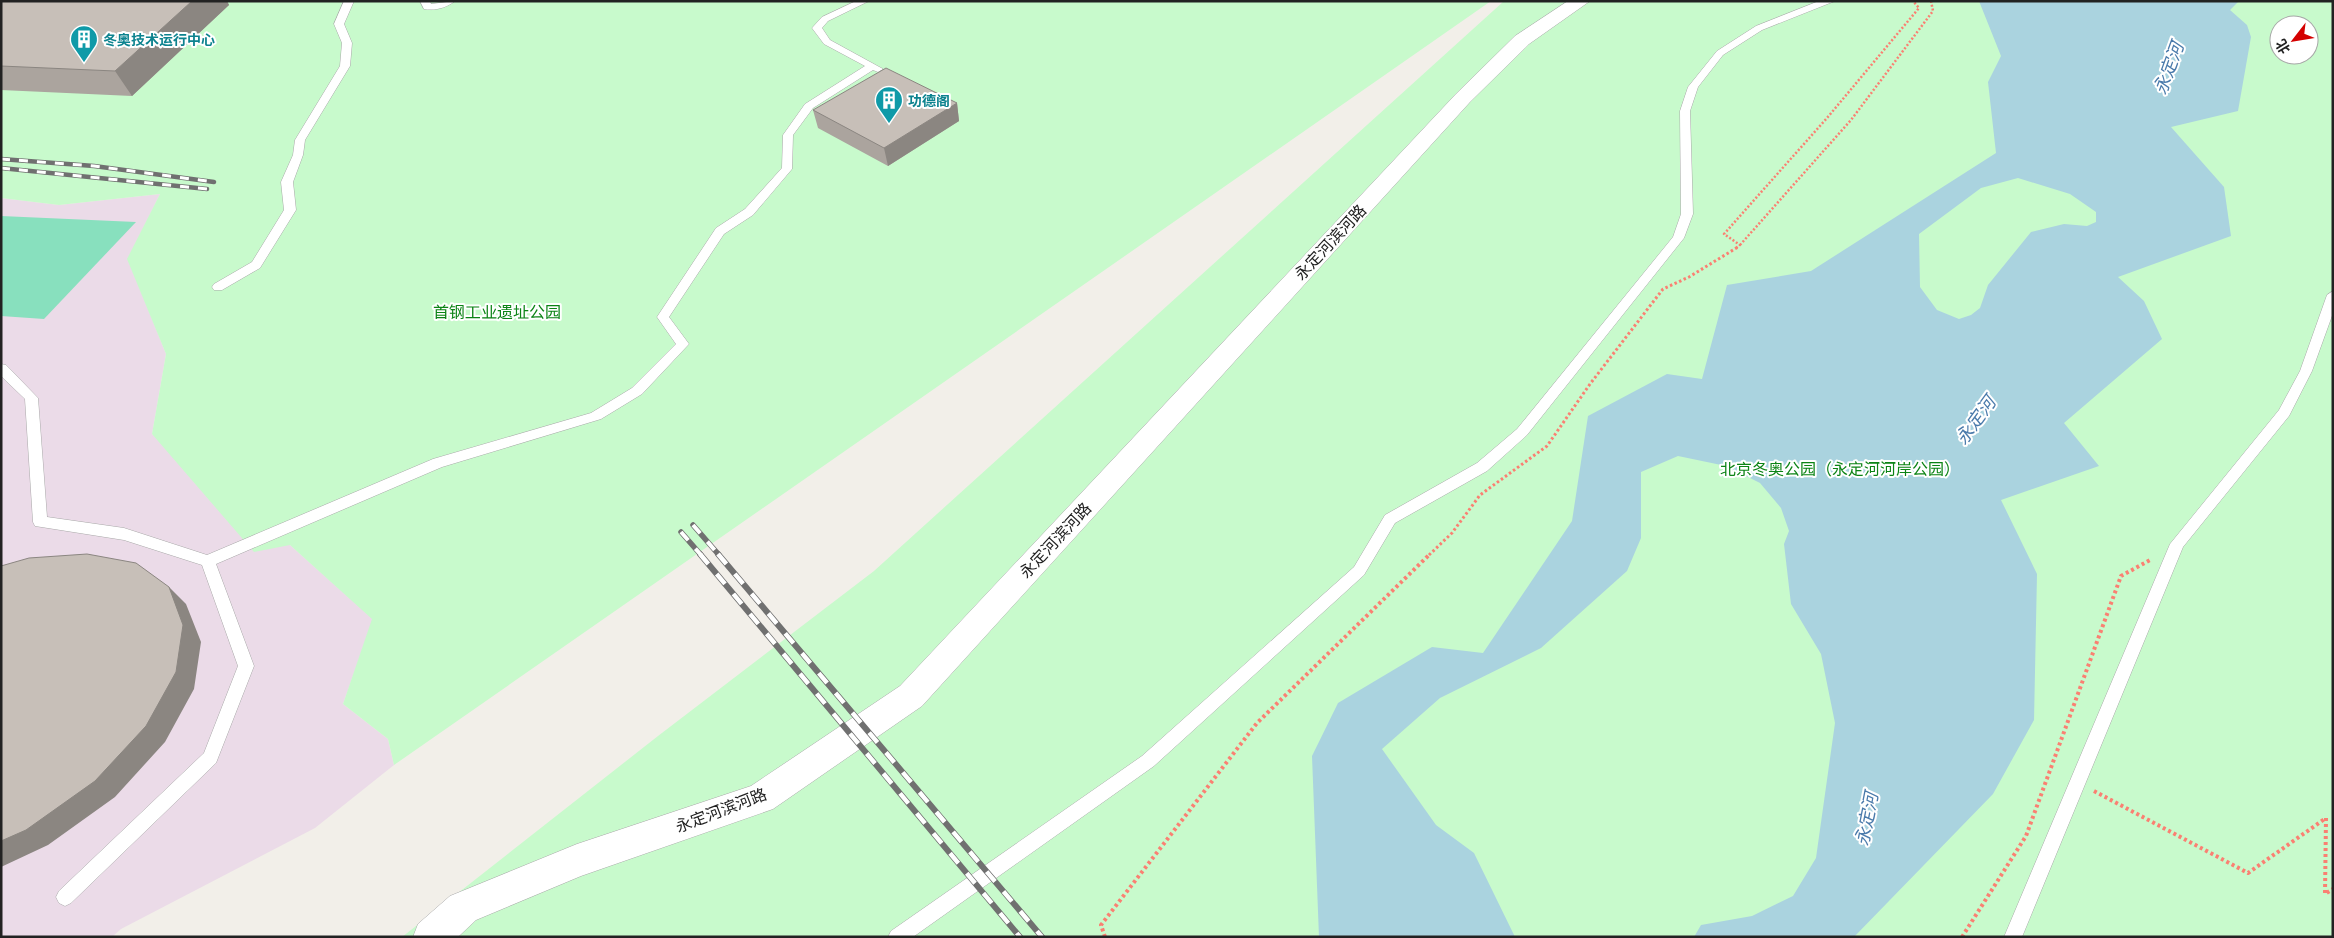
<svg xmlns="http://www.w3.org/2000/svg" width="2334" height="938" viewBox="0 0 2334 938" font-family="'Golos Text','Noto Sans SC',sans-serif">
<style>
.industrial{fill:#ebdbe8}
.park{fill:#c8facc;fill-rule:evenodd}
.pitch{fill:#88e0be}
.water{fill:#aad3df;fill-rule:evenodd}
.lines{fill:none;stroke-linecap:round;stroke-linejoin:round}
.service-casing{stroke:#a9a9a9;stroke-width:1}
.tertiary-casing{stroke:#a9a9a9;stroke-width:1}
.path-far2{stroke:#fa8072;stroke-width:2.5;stroke-dasharray:2 2;stroke-linecap:butt}
.path-far1{stroke:#fa8072;stroke-width:3;stroke-dasharray:2.5 2.5;stroke-linecap:butt}
.path{stroke:#fa8072;stroke-width:4;stroke-dasharray:3 3;stroke-linecap:butt}
.service{fill:#fff;fill-rule:evenodd}
.tertiary{fill:#fff;fill-rule:evenodd}
.rail-far2-casing{stroke:#707070;stroke-width:4.5}
.rail-far1-casing{stroke:#707070;stroke-width:5.5}
.rail-casing{stroke:#707070;stroke-width:6}
.rail-far2{stroke:#fff;stroke-width:3;stroke-dasharray:9;stroke-linecap:butt}
.rail-far1{stroke:#fff;stroke-width:4;stroke-dasharray:11;stroke-linecap:butt}
.rail{stroke:#fff;stroke-width:4.5;stroke-dasharray:13;stroke-linecap:butt}
.wall{fill:#aba49e}
.shaded-wall{fill:#8b8681}
.building{fill:#c7bfb8;stroke:#8b8681}
.labels{text-anchor:middle;dominant-baseline:central;stroke-width:4;stroke-linejoin:round;paint-order:stroke}
.far-culture-label{font-size:14px;font-weight:bold;fill:#0d838f;stroke:#fff;text-anchor:start}
.street-label{font-size:16px;fill:#222;stroke:#fff}
.park-label{font-size:16px;fill:#0c8416;stroke:#fff}
.water-label{font-size:18px;font-style:italic;fill:#4a7aab;stroke:#fff}
</style>
<rect width="100%" height="100%" fill="#f2efe9"/>
<path class="industrial" d="M160,194L128,259L166,354L152,434L290,545L373,619L343,704L388,739L394,765L315,828L121,929L112,937H1V198L59,205Z"/>
<path class="park" d="M1,1H1491L394,765L388,739L343,704L372,619L290,545L254,552L152,434L166,354L127,259L160,194L59,205L1,198Z
M1504,1H2333V937H402L658,736L874,571ZM2279,25H2309V55H2279Z"/>
<path class="pitch" d="M1,216L136,222L44,319L1,316Z"/>
<path class="water" d="M1979,1H2239L2230,10L2247,25L2251,37L2238,111L2171,127L2224,187L2231,236L2118,277L2144,301L2162,339L2064,423L2099,466L2001,500L2037,574L2034,720L1993,794L1854,937H1694L1701,925L1752,916L1793,896L1816,858L1835,723L1821,654L1791,604L1784,544L1789,531L1781,508L1760,483L1726,466L1678,456L1641,472V538L1627,571L1541,648L1440,698L1382,749L1436,825L1474,853L1515,937H1319L1312,756L1338,703L1432,647L1483,653L1572,521L1588,416L1667,374L1702,379L1727,285L1811,271L1996,153L1988,82L2001,56ZM2018,178L2070,194L2096,212V222L2087,226L2064,224L2031,232L1988,285L1980,308L1971,315L1959,319L1937,310L1920,287L1919,234L1981,188Z"/>
<g class="lines">
<g class="service-casing">
<path id="service" d="M344,1H354L344,24L352,43L350,66L305,140L303,155L293,182L296,210L260,268L222,290H214L212,287L214,284L252,262L284,210L281,182L293,155L295,140L340,66L342,43L334,24Z
M420,1H430L431,4L455,1C446,8 435,11 424,9Z
M856,1H869L828,21L822,28L830,40L883,69L878,72L873,70L813,108L793,135L792,169L753,215L724,234L669,317L689,344L642,394L601,419L442,467L216,564L254,666L216,763L71,903L65,906L59,903L56,897L59,891L204,753L238,666L202,565L124,540L35,526L33,522L25,399L1,376V364L6,365L38,398L47,517L124,528L207,555L433,459L591,413L632,388L676,344L657,317L716,228L745,209L782,168L783,135L805,104L865,66L824,44L812,28L822,17Z
M1819,1H1835L1762,30L1723,55L1698,87L1690,111L1693,214L1684,238L1527,435L1487,471L1395,523L1364,575L1154,766L913,937H888L891,931L1142,756L1354,567L1385,515L1477,463L1517,429L1673,237L1681,214L1680,111L1688,87L1717,51L1756,26Z
M2333,291V313L2312,371L2289,416L2183,547L2022,937H2004L2170,544L2279,410L2300,371L2327,295Z"/>
</g>
<g class="tertiary-casing">
<path id="tertiary" d="M1568,1H1590L1529,44L1470,102L922,706L773,809L581,876L476,920L458,937H413L418,924L450,896L577,844L751,786L900,686L1456,94L1515,36Z"/>
</g>
<path class="path-far2" d="M1740,245L1851,120L1933,11L1931,1
M1736,248L1740,245L1724,234L1827,118L1919,8L1913,1"/>
<path class="path-far1" d="M1429,555L1452,533L1480,495L1547,446L1590,384L1663,289L1689,277L1738,247"/>
<path class="path" d="M2094,791L2248,873L2326,818L2325,894L2333,889
M1105,937L1101,925L1257,723L1430,554
M1962,937L2026,836L2121,576L2150,560"/>
<use href="#service" class="service"/>
<use href="#tertiary" class="tertiary"/>
<g class="rail-far2-casing">
<path id="rail-far2" d="M1,159L94,166L214,182
M1,168L207,189"/>
</g>
<g class="rail-far1-casing">
<path id="rail-far1" d="M693,525L719,555
M681,532L701,555"/>
</g>
<g class="rail-casing">
<path id="rail" d="M700,554L1020,937
M718,554L1042,937"/>
</g>
<use href="#rail-far2" class="rail-far2"/>
<use href="#rail-far1" class="rail-far1"/>
<use href="#rail" class="rail"/>
</g>
<path class="wall" d="M1,1H227L229,5L132,96L1,90Z
M957,103L959,121L888,166L818,128L813,110Z"/>
<path class="shaded-wall" d="M192,1H227L229,5L132,96L115,71Z
M957,103L959,121L888,166L884,148Z
M169,587L186,604L201,642L194,689L165,742L115,797L48,845L1,867V841Z"/>
<path class="building" d="M1,1H192L115,71L1,66Z
M886,68L957,103L884,148L813,110Z
M87,554L136,563L169,587L183,625L176,672L146,726L95,781L26,830L1,841V566L29,558Z"/>
<defs>
<g id="building-pin" transform="scale(1.4375)"><path d="M0 17L-7.5 6A9.5 9.5 0 1 1 7.5 6Z" fill="#0f9aa8" stroke="#fff"/><path d="M-4-6H4V6H1V3H-1V6H-4ZM-2.5-4.3h1.7v1.8h-1.7ZM.8-4.3h1.7v1.8H.8ZM-2.5-1h1.7V.8h-1.7ZM.8-1h1.7V.8H.8Z" fill="#fff"/></g>
</defs>
<g fill-rule="evenodd">
<use href="#building-pin" x="84" y="39"/>
<use href="#building-pin" x="889" y="100"/>
</g>
<g class="labels">
<g class="far-culture-label">
<text x="103" y="39">冬奥技术运行中心</text>
<text x="908" y="100">功德阁</text>
</g>
<g class="street-label">
<text transform="translate(1330 242) rotate(-47)">永定河滨河路</text>
<text transform="translate(1055 540) rotate(-47)">永定河滨河路</text>
<text transform="translate(721 810) rotate(-21)">永定河滨河路</text>
</g>
<g class="park-label">
<text x="497" y="312">首钢工业遗址公园</text>
<text x="1840" y="469">北京冬奥公园（永定河河岸公园）</text>
</g>
<g class="water-label">
<text transform="translate(2168 68) rotate(-70)">永定河</text>
<text transform="translate(1975 420) rotate(-54)">永定河</text>
<text transform="translate(1866 819) rotate(-79)">永定河</text>
</g>
</g>
<rect width="2334" height="938" fill="none" stroke="#222222" stroke-width="5"/>
<g transform="translate(2294 40) rotate(239)"><circle r="24" fill="#ffffff" stroke="#a7a7a7"/>
<path d="M0-4L9 19L0 12L-9 19Z" fill="#d40000"/>
<text y="-8" font-size="14" font-weight="bold" text-anchor="middle" fill="#222222">北</text>
</g>
</svg>
